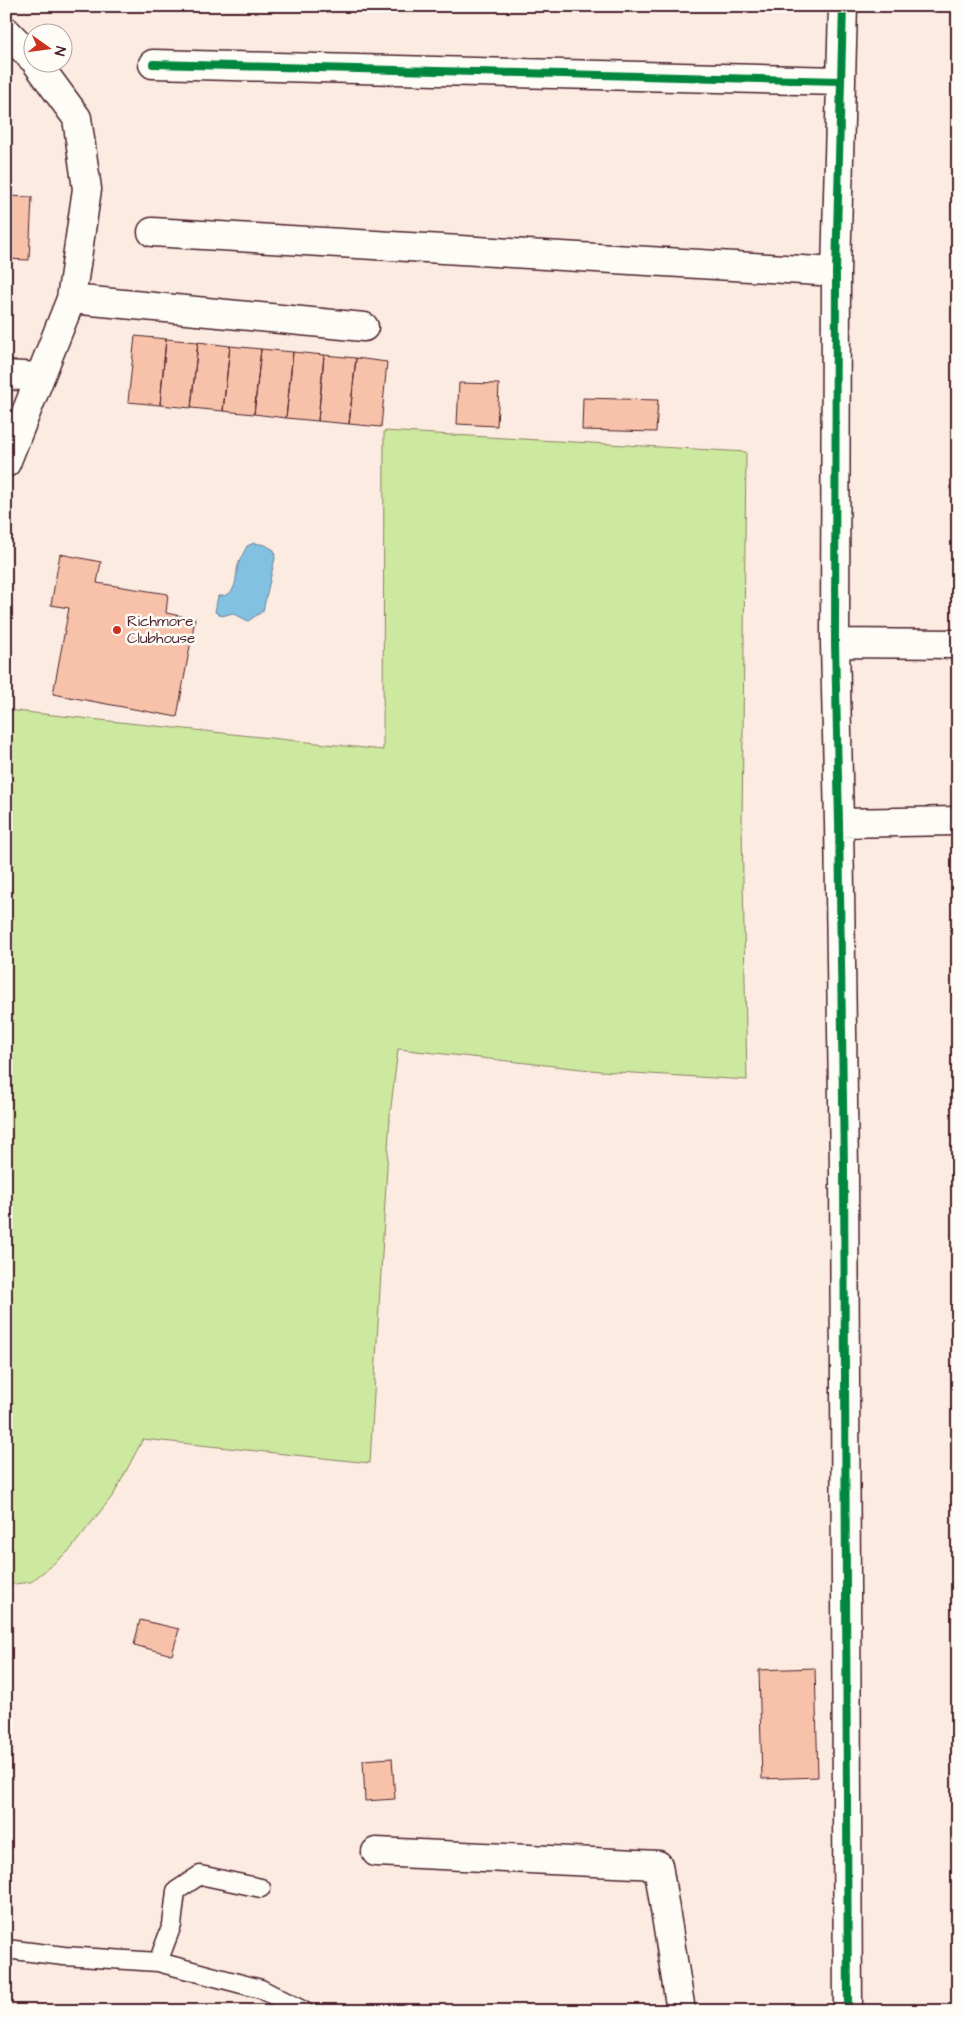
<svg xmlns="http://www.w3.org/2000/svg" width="964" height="2017" viewBox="0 0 964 2017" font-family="'Architects Daughter',sans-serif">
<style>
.green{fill:#cde89f;stroke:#8c8465}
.water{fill:#83c1e3;stroke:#6c8099}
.building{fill:#f7c2a9;stroke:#4a1f2b}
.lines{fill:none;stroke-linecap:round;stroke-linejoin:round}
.lane-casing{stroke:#4a1f2b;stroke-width:21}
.street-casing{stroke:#4a1f2b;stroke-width:31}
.lane{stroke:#fdfcf7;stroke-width:18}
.street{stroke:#fdfcf7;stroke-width:28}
.cycleway-casing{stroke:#fdfcf7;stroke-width:11}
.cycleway{stroke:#00873e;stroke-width:8}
.poi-dot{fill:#c8321e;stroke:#fdfcf7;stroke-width:2}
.labels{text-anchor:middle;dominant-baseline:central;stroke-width:5;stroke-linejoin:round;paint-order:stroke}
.poi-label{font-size:15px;fill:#4a1f2b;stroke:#fdfcf7;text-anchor:start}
</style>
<rect width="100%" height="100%" fill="#fbebe0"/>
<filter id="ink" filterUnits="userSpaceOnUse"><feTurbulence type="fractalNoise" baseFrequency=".02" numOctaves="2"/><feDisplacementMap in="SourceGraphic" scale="10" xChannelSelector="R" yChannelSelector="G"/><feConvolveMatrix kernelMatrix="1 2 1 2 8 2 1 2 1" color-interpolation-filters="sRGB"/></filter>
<g filter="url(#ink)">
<path class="green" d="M384,431L746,452L742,829L747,1080L600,1071L398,1049L390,1115L370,1463L143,1439L114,1494L70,1550L31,1582L6,1585V710L383,750Z"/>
<path class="water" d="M254,543L265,545L274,550L275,558L263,611L248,621L233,613L222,616L215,612L218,596C238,597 235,578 238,565C240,559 244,552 247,546Z"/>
<path class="building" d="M6,196L32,197L29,260L6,259Z
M135,336L166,339L160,405L128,402Z
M166,339L198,342L191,408L160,405Z
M198,342L230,346L223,411L191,408Z
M230,346L261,349L254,414L223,411Z
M261,349L293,352L286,418L254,414Z
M293,352L324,355L318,421L286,418Z
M324,355L356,358L349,424L318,421Z
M356,358L387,362L381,427L349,424Z
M459,383L499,384L497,426L457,424Z
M583,398L658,400L656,432L582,430Z
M60,554L101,562L97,583L168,594L166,613L195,619L177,717L53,694L69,608L51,605Z
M140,1620L179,1629L172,1655L134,1645Z
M815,1668L818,1777L762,1779L759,1670Z
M392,1758L395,1799L365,1801L363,1760Z"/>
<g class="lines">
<g class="lane-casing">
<path id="lane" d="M6,1949L64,1956L158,1962L261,1989L304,2011
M158,1962L172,1925L176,1891L200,1875L261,1888"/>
</g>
<g class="street-casing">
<path id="street" d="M843,6L836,272L835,643L839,823L844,1169L848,2011
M6,31L32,58
M153,64L841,81
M152,232L836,272
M71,299L364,327
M6,375L40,377
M6,463L71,299L87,189L77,118L36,62
M835,643L958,644
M839,823L958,821
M376,1852L658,1865L681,2011"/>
</g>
<use href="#lane" class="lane"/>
<use href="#street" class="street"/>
<g class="cycleway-casing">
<path id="cycleway" d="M843,6L836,272L835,643L839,823L844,1169L848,2011
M153,64L841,81"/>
</g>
<use href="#cycleway" class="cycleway"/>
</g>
</g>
<circle class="poi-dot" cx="117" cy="630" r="5"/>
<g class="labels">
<g class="poi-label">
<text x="127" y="621">Richmore<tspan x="127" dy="17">Clubhouse</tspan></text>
</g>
</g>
<rect width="964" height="2017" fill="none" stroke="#fdfcf7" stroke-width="25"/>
<rect x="12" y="12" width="939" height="1992" fill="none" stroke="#4a1f2b" stroke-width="2" filter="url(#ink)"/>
<g transform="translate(48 48) rotate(104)"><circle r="24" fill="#fdfcf7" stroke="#b5a4a5"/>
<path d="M0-4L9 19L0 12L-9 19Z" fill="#c8321e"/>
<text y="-8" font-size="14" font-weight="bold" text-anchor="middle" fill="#4a1f2b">N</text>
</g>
</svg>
